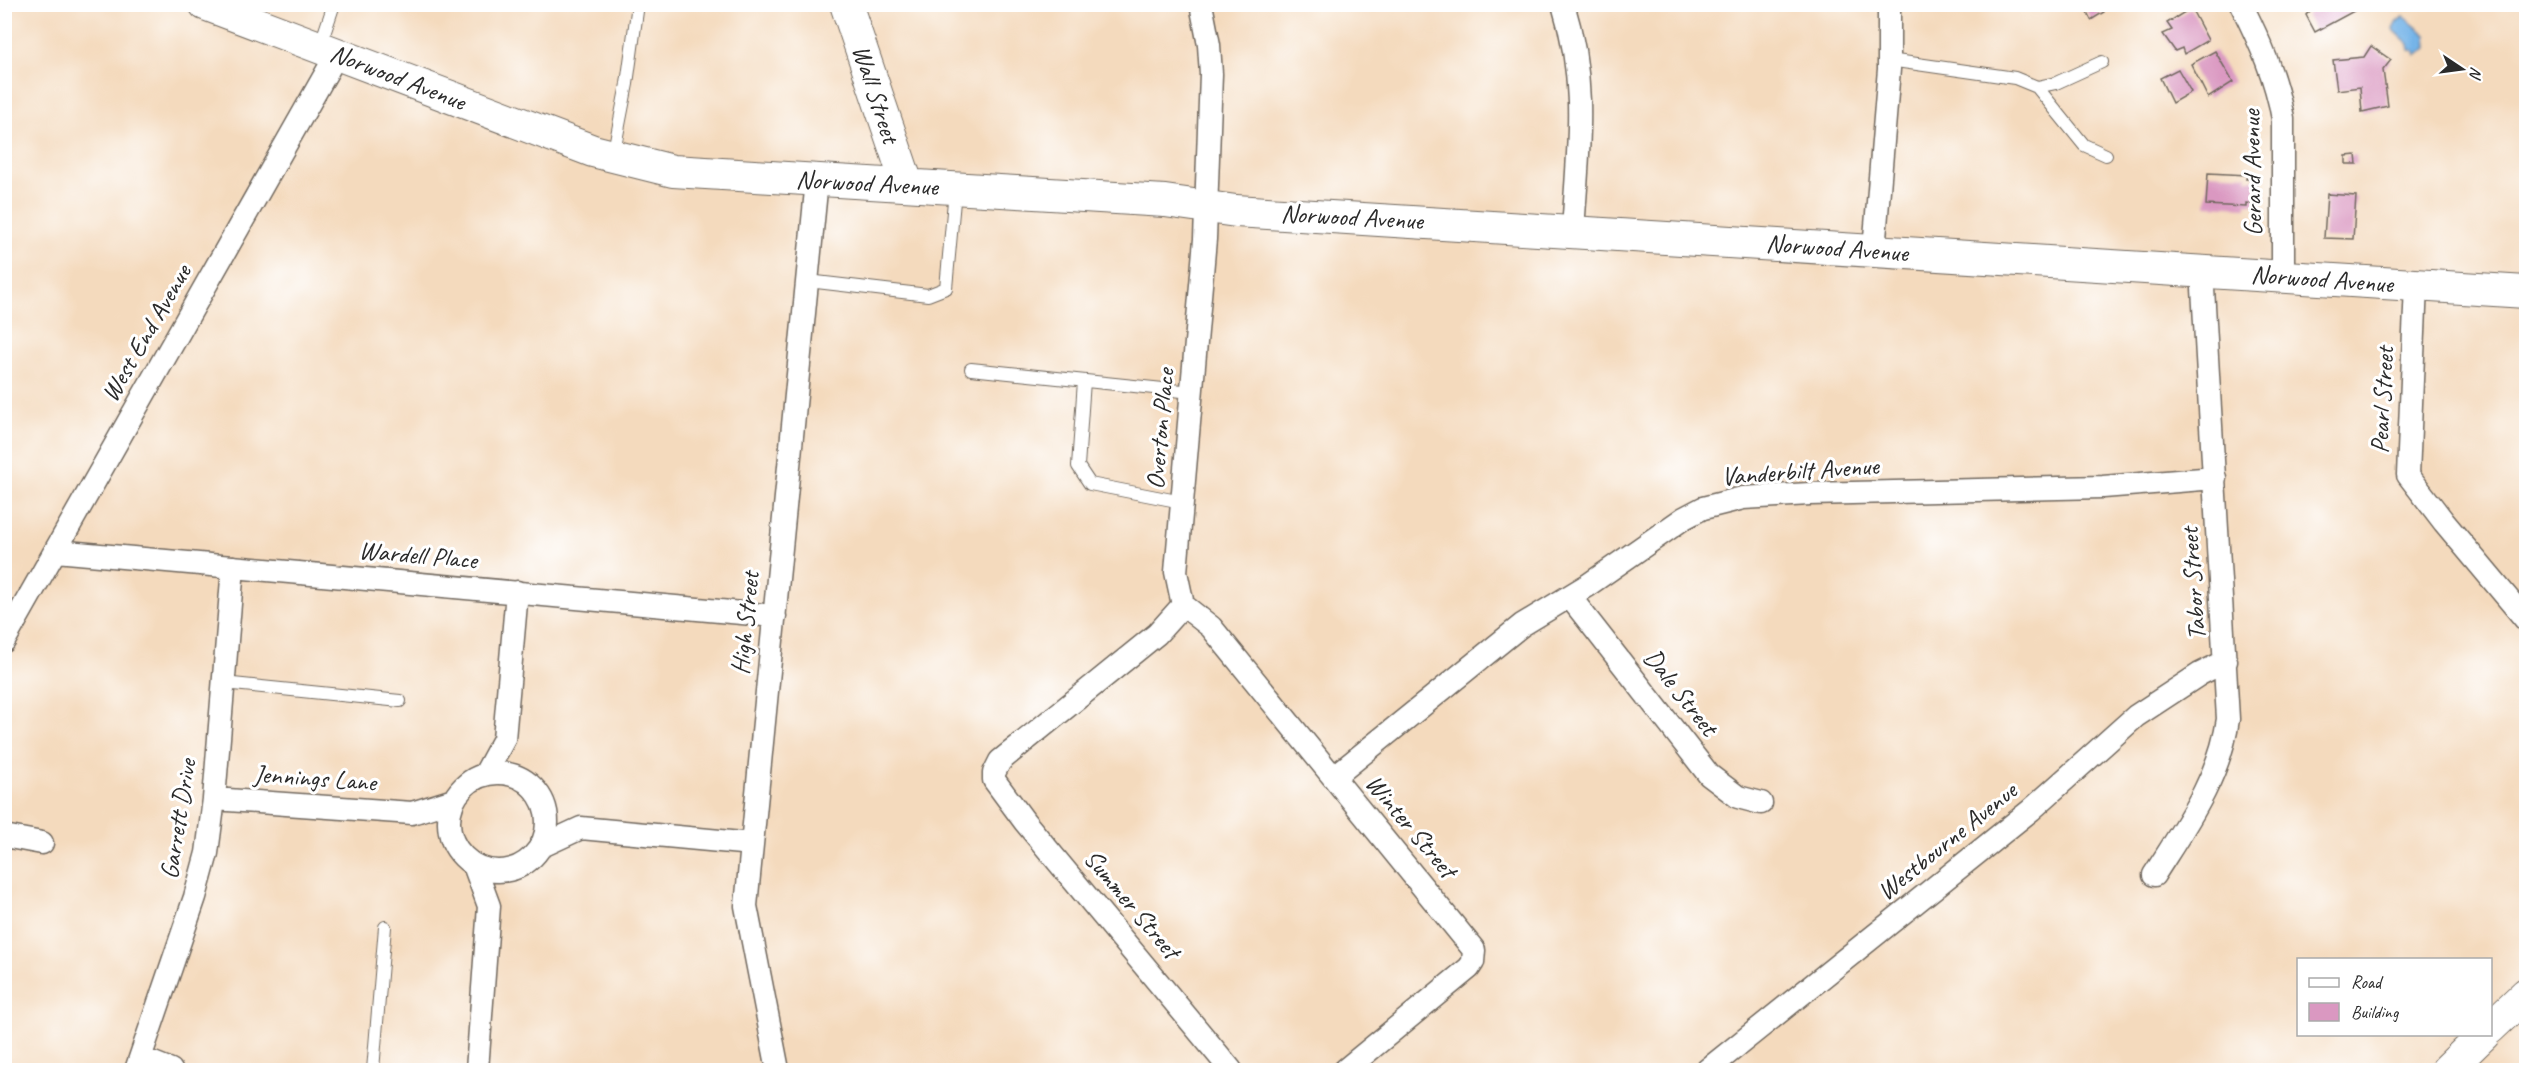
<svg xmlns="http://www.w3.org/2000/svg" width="2531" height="1075" viewBox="0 0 2531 1075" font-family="Caveat,sans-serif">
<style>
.water{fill:#75b4e8;stroke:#50708a;stroke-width:1.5}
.building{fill:#da98c1}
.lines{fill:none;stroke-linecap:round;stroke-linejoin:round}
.lane-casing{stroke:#71685e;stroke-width:14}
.street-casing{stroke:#71685e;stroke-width:25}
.secondary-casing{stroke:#71685e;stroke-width:34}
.lane{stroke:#fff;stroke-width:12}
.street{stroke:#fff;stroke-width:22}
.secondary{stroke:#fff;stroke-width:32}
.labels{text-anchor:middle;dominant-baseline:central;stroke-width:6;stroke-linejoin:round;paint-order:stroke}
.street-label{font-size:26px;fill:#2b2b2b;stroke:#fff}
</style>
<rect width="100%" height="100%" fill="#fff"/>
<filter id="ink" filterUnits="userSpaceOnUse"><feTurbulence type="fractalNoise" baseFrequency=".0167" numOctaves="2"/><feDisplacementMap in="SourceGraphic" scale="12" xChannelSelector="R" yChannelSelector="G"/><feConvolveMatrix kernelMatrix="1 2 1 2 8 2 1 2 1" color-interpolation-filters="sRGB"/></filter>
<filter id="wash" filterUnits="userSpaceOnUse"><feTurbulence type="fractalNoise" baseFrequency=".008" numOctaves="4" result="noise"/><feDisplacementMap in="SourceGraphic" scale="24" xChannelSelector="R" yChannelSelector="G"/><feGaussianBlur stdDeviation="1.35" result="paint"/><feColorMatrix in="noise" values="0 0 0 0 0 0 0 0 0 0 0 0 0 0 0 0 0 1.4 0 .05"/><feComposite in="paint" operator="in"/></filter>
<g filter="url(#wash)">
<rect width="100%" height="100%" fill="#f4dabd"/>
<path class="water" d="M2404,17L2426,35L2427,48L2416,56L2415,51L2410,50L2409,44L2394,30L2397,21Z"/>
<g id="blocks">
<path class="building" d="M2083,4H2100L2104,12L2091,20Z
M2317,4H2350L2354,11L2315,32L2306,15Z
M2191,8L2208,40L2184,54L2182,48L2175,51L2163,34L2172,30L2167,23Z
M2371,46L2391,60L2383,70L2388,106L2362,112L2360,87L2337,90L2333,60L2364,57Z
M2215,51L2233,82L2208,98L2191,64Z
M2178,69L2191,92L2172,103L2160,78Z
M2356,155L2357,164H2346V156Z
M2208,173L2247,175L2246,179H2257L2255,204L2246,203V207L2206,205Z
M2327,194L2356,196L2353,239L2324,238Z"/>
</g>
</g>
<g filter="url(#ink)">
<use href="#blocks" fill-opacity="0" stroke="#71685e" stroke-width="1.5"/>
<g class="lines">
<g class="lane-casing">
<path id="lane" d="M320,46L334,4
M1889,60L2015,78L2037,87L2084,145L2106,155
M2037,87L2056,83L2102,62
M613,156L627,84L638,4
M808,281L928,295L946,288L955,190
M971,369L1192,392
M1084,381L1078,466L1090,484L1182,502
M223,683L400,701
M373,1070L385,927"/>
</g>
<g class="street-casing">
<path id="street" d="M1201,4L1209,45L1211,74L1205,239L1176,572L1183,605L1157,634L1000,761L994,773V780L1025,822L1231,1070
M1563,4C1588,85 1578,149 1573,231
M2241,4C2260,42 2276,78 2283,119V277
M1874,250L1889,69V4
M2416,285L2408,475L2444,522L2526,620
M56,551L775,616
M1570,597L1709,775L1738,797L1761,803
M1183,605L1211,627L1474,950L1473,962L1469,968L1345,1070
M4,641L337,54
M449 822a49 49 0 1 1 98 0a49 49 0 1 1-98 0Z
M485,774L504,739L517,592
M1334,777L1522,625L1588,585L1684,518L1703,508L1743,498L1810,494L2103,487L2215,478
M214,799L412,813L454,800
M4,836L42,843
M540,847L581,828L752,844
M474,865L489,906L477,1070
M2154,875C2185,826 2220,778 2228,719L2202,271
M141,1058L171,1070
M136,1070L195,897L207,853L214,799L233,567
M778,1070L746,906L817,180
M1707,1070L2031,810L2136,716L2200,674L2226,661"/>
</g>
<g class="secondary-casing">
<path id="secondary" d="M205,4L593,151L673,171L1165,201L1236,211L2526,292
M846,4L907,184
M2490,1028L2526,994
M2447,1070L2484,1034"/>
</g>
<use href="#lane" class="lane"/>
<use href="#street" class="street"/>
<use href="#secondary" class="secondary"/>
</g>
</g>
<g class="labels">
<g class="street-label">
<text transform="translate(398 77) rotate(21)">Norwood Avenue</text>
<text transform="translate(876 94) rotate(72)">Wall Street</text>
<text transform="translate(2252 173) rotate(-91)">Gerard Avenue</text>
<text transform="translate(867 183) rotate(3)">Norwood Avenue</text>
<text transform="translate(1352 217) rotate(3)">Norwood Avenue</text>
<text transform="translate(1837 248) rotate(4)">Norwood Avenue</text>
<text transform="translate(2322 279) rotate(4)">Norwood Avenue</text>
<text transform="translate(146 333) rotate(-60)">West End Avenue</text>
<text transform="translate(2382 400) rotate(-87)">Pearl Street</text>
<text transform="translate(1160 429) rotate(-85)">Overton Place</text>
<text transform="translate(1800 471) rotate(-4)">Vanderbilt Avenue</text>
<text transform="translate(418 555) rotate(5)">Wardell Place</text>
<text transform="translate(2193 584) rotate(-94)">Tabor Street</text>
<text transform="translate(745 623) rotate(-84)">High Street</text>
<text transform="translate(1681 692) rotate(52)">Dale Street</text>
<text transform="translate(315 778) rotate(4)">Jennings Lane</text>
<text transform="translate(178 819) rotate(-81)">Garrett Drive</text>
<text transform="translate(1411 826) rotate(50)">Winter Street</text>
<text transform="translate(1947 841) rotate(-39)">Westbourne Avenue</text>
<text transform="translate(1132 904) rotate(50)">Summer Street</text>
</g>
</g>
<rect width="2531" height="1075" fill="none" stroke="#fff" stroke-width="24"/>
<rect x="2297" y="958" width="195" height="78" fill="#ffffff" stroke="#aaaaaa" stroke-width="1.5"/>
<rect x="2309" y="978" width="30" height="9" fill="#ffffff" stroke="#aaaaaa" stroke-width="1.5"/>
<text x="2351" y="988" font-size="18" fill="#2b2b2b">Road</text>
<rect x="2309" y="1003" width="30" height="18" fill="#da98c1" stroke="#aaaaaa" stroke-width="1.5"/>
<text x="2351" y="1018" font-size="18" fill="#2b2b2b">Building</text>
<g transform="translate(2462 69) rotate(103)" stroke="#ffffff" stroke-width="4.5" paint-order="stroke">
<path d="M0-4.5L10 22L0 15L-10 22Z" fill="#2b2b2b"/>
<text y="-9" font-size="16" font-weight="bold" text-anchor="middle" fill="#2b2b2b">N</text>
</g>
</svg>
